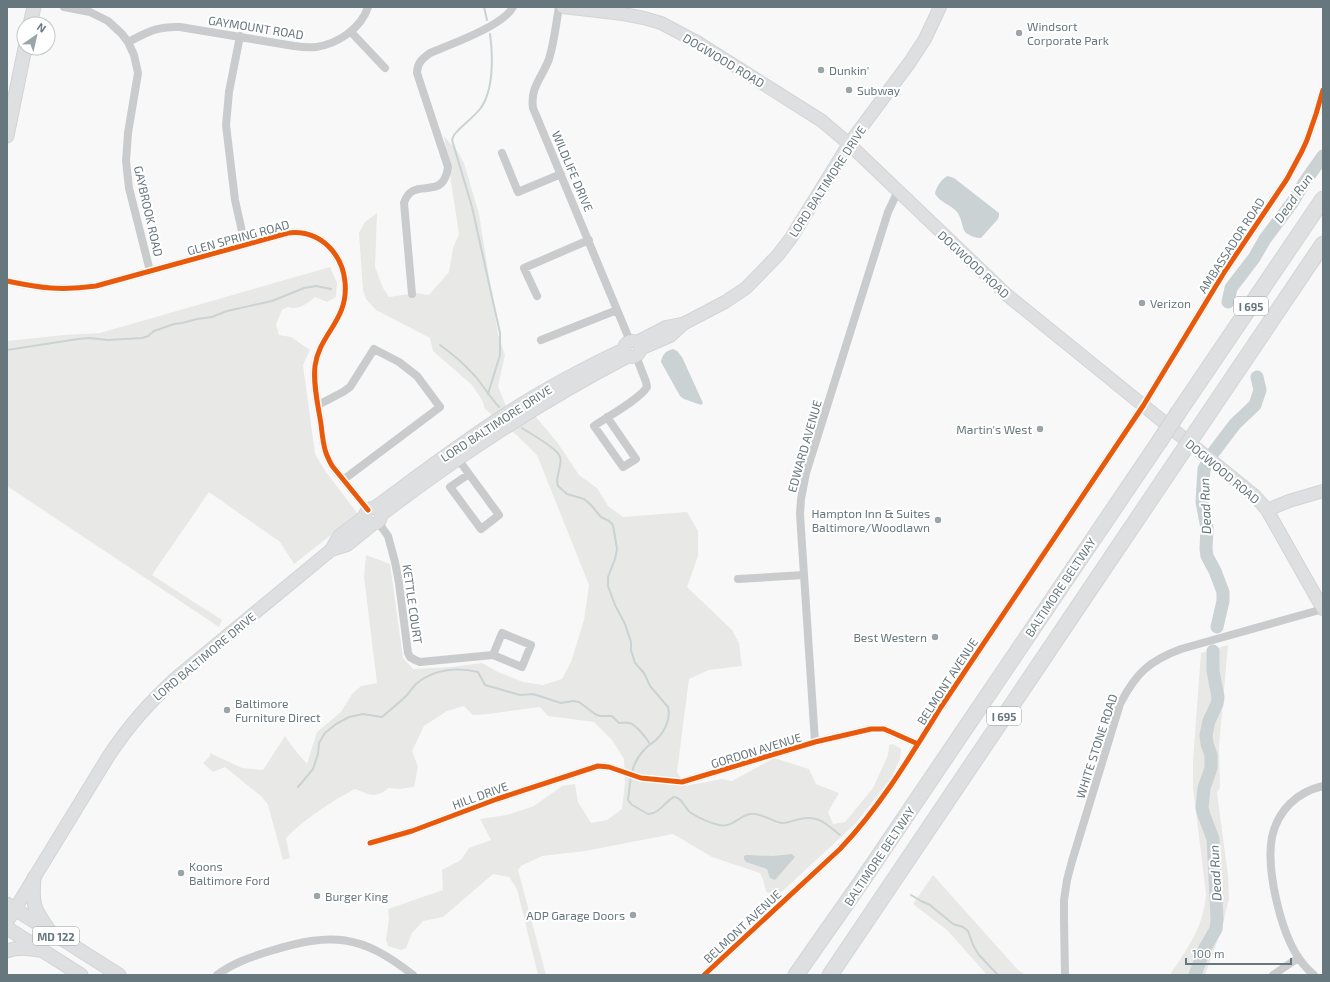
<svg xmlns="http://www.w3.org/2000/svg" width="1330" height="982" viewBox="0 0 1330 982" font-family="'Exo 2',sans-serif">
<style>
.green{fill:#e8e9e6}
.water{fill:#cad2d4}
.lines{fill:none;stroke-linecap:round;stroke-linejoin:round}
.stream{stroke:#cad2d4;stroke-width:2}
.river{stroke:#cad2d4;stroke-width:13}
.secondary-casing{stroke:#d3d4d5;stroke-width:14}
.primary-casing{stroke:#d3d3d4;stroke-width:15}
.highway-casing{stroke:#d3d4d4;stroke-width:17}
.street{stroke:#c9cbcc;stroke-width:8}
.secondary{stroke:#dedfe0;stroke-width:12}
.primary{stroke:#dedfe0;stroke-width:13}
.highway{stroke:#dedfe0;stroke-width:15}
.highway-bridge-casing{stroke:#d3d4d4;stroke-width:17;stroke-linecap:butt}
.highway-bridge{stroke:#dedfe0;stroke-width:15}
.cycleway-casing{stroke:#fff;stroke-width:8}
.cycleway{stroke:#e8590c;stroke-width:5}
.poi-dot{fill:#9aa4a9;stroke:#fff;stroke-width:1.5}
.labels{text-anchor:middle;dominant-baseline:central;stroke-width:4;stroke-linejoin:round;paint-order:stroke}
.shield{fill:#fff;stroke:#95a0a5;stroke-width:1}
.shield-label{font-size:11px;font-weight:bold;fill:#67777e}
.poi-label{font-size:12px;fill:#67777e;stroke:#fff;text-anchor:start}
.street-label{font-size:12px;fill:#67777e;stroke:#fff}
.water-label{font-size:13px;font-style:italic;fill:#637578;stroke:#fff}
</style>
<rect width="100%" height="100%" fill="#f8f8f8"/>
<path class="green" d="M444,136L458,152L464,163L479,214L498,334L505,355L498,386L506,406L492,415L485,409L482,400L472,385L433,351L430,338L376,310L366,299L363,290L359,233L365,222L377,213L375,267L383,288L389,297L416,293L429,295L449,272L453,248L459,234Z
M330,267L337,283L336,297L327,302L315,297C308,303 298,311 288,307L282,310L276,324L279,335L291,337L310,350L303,365L315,454L326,472L358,514L294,564L280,542L209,492L152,575L222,620L219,627L7,486V341L64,335L100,333Z
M535,416L557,442L579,475L597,488L608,506L623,517L687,512L698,531V556L687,587L732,630L739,643L742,666L709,670L689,679L677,772L685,786L722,779L732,781L774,758L809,769L816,784L839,793L828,812L833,824L845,822L873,788L888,755L889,745L893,744L901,749L900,759L891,778L855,824L774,899L766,891L763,880L760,873L712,857L673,834L585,851L542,856L521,866L518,870L546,975H538L517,889L509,877L493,874L443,917L423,921L412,933L406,948L401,950L388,946L386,940L389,919L388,909L443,890L442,870L461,860L469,848L491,840L480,819L507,815L534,806L562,786L575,784L578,802L591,823L607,820L622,809L625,783L624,759L612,740L594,722L548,716L540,707L488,714L473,715L464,706L447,711L424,726L412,751L418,767L414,787L400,789L389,788C374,799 371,795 355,789C331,802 305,818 286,838L290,858L283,860L268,805L262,797L225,767L213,772L203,763L210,756V753L242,768L263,770L285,736L295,750L307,764L317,732L341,712L352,694L361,686L377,683L364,577L366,555L390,564L403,658L413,669L451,667L482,663L498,672L523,682L543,685L562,679L571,662L584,620L589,585L537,455L512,431Z
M1228,645L1219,747L1220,787L1217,793L1228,875L1229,899L1221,931L1205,975H1170C1188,947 1203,929 1206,894L1193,788V761L1201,653Z
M933,875L1018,970L1025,975H987L947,930L913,904Z"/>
<path class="water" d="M948,176L954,178L999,213V216L998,219L981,238C976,238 970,236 966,233C962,229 962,218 957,212C951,205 941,203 935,194C936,187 942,178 948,176Z
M673,349L677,351L682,357L702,401L703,403L701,405L684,399L680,396L661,362C662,354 666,351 673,349Z
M792,854L795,857L775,880L770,878L767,869L746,862L744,859V856L746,855L773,856Z"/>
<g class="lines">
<path class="stream" d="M484,7L487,20
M440,345C453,354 465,365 476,377C484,387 490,397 499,407
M7,350L78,339L89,338L108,340L142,338L148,336L154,331L174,324L182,323L197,319L212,317L227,311L272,301L304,288L316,286L331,289
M488,394L500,355V333L472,207L452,140L454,135C462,125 472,119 480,109C494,91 493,55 490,34
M522,428C532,435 554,446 559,455C561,458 561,461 560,464C560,472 555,479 558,486L567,494L584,499L591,505L601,517L609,521L613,525L617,549L615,559L608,577V586L615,605L625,624L631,642V650L635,663L644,673L650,686L668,707C671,718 665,731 657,739C653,743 648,745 645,749C639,755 634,764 632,772
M631,776L628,800L632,805L648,814C661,813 663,803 674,797C683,798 684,808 691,813C699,818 710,823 719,825C732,828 739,816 750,814C762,812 771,822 782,823C788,823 794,820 800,819C819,815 826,824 840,835
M298,787L313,769L318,754L319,743L325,733L336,724L349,717L363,714L382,717C390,710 398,704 406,696C409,693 412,688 416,684C433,669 457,667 478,672L485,685L520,695L533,694L561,703L573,701L579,702L595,714L600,716H612L619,723C622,723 626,722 629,723C636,724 647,739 650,744
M911,895L921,901L930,905L953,924L963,927L968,931L973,945L979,955L998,975"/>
<path class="river" d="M1228,302L1231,288L1254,258L1265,239L1292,203L1304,183L1323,156
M1217,627L1223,601V592L1215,571L1207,556L1206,549L1207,528L1202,502L1204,469L1213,453L1235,424L1255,405L1260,390L1257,377
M1195,975L1205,948L1216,929L1217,919L1213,839L1204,815L1202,808L1204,788L1211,768V755L1207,744L1206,735L1209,721L1217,704L1218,697L1213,671V651"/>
<g class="secondary-casing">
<path id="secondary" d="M563,7L623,14L644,18L661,23L697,42L822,121L849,144L1007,295L1255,496L1267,510L1323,609
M624 349a8 8 0 1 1 16 0a8 8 0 1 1-16 0Z
M637,342L666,327L681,324
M640,349L670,336L683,324L725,302L746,288L778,255L791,238L849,144L910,62L925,39L940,7
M365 516a8 8 0 1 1 16 0a8 8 0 1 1-16 0Z
M374,508C419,475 462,442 509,412C546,388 584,368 624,349
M1267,510L1289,501L1323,491
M381,515C460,455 540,402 629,356
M331,550L347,545L373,524
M7,922L108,757C129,725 149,703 176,678L331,550L339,536L365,516"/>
</g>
<g class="primary-casing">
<path id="primary" d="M30,24L34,7
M7,136L25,48
M34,878C32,901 33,909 47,927
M7,904L119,975
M7,928L81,975
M7,951C18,947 27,948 39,950"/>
</g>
<g class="highway-casing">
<path id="highway" d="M1178,413L1323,199
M1198,429L1323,244
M796,975L864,878L1159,442
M830,975L1179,457"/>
</g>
<path class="street" d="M64,7L90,12L108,21L122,34L128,42L134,55L138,73L128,133L126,161L129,188L150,271
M559,7C556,24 554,43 549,59C542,78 530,87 533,108L630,341
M351,32L385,68
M240,36L229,92L226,125L235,200L245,245
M128,42C148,32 157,26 180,27L294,46C301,47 308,48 316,47C337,44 361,29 368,7
M502,153L518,192L561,174
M7,281C40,288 61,291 96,286L288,233C305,231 319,236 331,249C339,258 344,270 345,282C349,320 319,334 315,366C313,385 318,405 321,424C322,433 323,444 326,453C328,458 330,463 333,467L368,510
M412,294L404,203C413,174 443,204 448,167L417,73C417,63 422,59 430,53C451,44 503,26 513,7
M537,296L524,268L589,240
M541,340L617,310
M318,405L343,392L350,387L374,349L399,362L417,376L440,407L343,480
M607,417L636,459L623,467L594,426C607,417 640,399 647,387L646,382L636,356
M458,459L499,515L481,529L450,487L469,474
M378,522L388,536L395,562L399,583L408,653L410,657L415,660L420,662L493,655L522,667L531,645L502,633L493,655
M738,579L804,575
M815,742L800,514L801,499L806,473L888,212L898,191
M370,843L412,831L497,799L598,766L609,767L641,778L682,782L815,742L871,729H884L891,732L918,744
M217,975C233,963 251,957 270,951C332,932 361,934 413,975
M704,975L840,849C880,807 910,757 941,707L1143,406L1225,271L1287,179L1302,151L1307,140L1316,114L1323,90
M1065,975L1064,920V900L1067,880L1072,861L1120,704C1136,673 1149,661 1181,649L1323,609
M1273,975L1298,958
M1314,975C1308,970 1302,963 1298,957C1280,929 1266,869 1272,837C1278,810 1297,792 1323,786"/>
<use href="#secondary" class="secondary"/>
<use href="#primary" class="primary"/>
<use href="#highway" class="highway"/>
<g class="highway-bridge-casing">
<path id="highway-bridge" d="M1159,442L1178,413
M1179,457L1198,429"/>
</g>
<use href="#highway-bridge" class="highway-bridge"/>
<g class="cycleway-casing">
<path id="cycleway" d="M7,281C40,288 61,291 96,286L288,233C305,231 319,236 331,249C339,258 344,270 345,282C349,320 319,334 315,366C313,385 318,405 321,424C322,433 323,444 326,453C328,458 330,463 333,467L368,510
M370,843L412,831L497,799L598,766L609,767L641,778L682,782L815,742L871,729H884L891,732L918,744
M704,975L840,849C880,807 910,757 941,707L1143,406L1225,271L1287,179L1302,151L1307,140L1316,114L1323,90"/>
</g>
<use href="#cycleway" class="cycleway"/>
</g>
<g class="poi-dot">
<circle cx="1019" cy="33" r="4"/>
<circle cx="821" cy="70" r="4"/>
<circle cx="849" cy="90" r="4"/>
<circle cx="1142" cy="303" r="4"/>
<circle cx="1040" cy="429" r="4"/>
<circle cx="938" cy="520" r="4"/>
<circle cx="935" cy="637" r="4"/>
<circle cx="227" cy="710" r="4"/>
<circle cx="181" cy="873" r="4"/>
<circle cx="317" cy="896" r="4"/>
<circle cx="633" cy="915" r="4"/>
</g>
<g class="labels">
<g class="shield">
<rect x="1234" y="297" width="34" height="18" rx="3"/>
<rect x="987" y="707" width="34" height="18" rx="3"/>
<rect x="33" y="927" width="46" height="18" rx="3"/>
</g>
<g class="shield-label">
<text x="1251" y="306">I 695</text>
<text x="1004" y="716">I 695</text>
<text x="56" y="936">MD 122</text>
</g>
<g class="poi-label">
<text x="1027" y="26">Windsort<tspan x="1027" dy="14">Corporate Park</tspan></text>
<text x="829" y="70">Dunkin'</text>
<text x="857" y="90">Subway</text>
<text x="1150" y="303">Verizon</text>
<text x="1032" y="429" text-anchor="end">Martin's West</text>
<text x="930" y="513" text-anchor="end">Hampton Inn &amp; Suites<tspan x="930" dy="14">Baltimore/Woodlawn</tspan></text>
<text x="927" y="637" text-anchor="end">Best Western</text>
<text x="235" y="703">Baltimore<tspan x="235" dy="14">Furniture Direct</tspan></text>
<text x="189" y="866">Koons<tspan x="189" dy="14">Baltimore Ford</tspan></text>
<text x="325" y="896">Burger King</text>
<text x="625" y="915" text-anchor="end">ADP Garage Doors</text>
</g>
<g class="street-label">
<text transform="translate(256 27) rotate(9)">GAYMOUNT ROAD</text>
<text transform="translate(724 60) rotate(31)">DOGWOOD ROAD</text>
<text transform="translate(573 171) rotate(67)">WILDLIFE DRIVE</text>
<text transform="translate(827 181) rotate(-57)">LORD BALTIMORE DRIVE</text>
<text transform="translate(149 211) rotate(77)">GAYBROOK ROAD</text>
<text transform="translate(238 237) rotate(-15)">GLEN SPRING ROAD</text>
<text transform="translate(1231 245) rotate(-57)">AMBASSADOR ROAD</text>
<text transform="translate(974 264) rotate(43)">DOGWOOD ROAD</text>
<text transform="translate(496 423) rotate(-33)">LORD BALTIMORE DRIVE</text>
<text transform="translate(804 446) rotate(-74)">EDWARD AVENUE</text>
<text transform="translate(1223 471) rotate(40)">DOGWOOD ROAD</text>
<text transform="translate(1060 587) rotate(-56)">BALTIMORE BELTWAY</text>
<text transform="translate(413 604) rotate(82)">KETTLE COURT</text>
<text transform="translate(204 656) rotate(-40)">LORD BALTIMORE DRIVE</text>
<text transform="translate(947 681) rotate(-57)">BELMONT AVENUE</text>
<text transform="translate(1096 746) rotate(-72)">WHITE STONE ROAD</text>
<text transform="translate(756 750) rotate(-17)">GORDON AVENUE</text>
<text transform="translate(480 795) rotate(-20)">HILL DRIVE</text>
<text transform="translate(879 856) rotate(-56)">BALTIMORE BELTWAY</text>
<text transform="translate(742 926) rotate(-43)">BELMONT AVENUE</text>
</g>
<g class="water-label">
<text transform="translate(1293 198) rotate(-55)">Dead Run</text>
<text transform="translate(1205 506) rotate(-92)">Dead Run</text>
<text transform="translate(1215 873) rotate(-93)">Dead Run</text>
</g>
</g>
<rect width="1330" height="982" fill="none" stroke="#67777e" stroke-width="16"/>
<g transform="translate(36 36) rotate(34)"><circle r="19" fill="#ffffff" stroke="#c2c9cb"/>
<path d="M0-3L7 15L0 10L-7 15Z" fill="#9aa4a9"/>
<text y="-6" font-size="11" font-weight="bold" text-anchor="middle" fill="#67777e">N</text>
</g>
<path d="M1186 958v6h105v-6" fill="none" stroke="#67777e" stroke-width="2"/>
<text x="1192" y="958" font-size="12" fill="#67777e" stroke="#ffffff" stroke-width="3" paint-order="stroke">100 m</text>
</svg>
